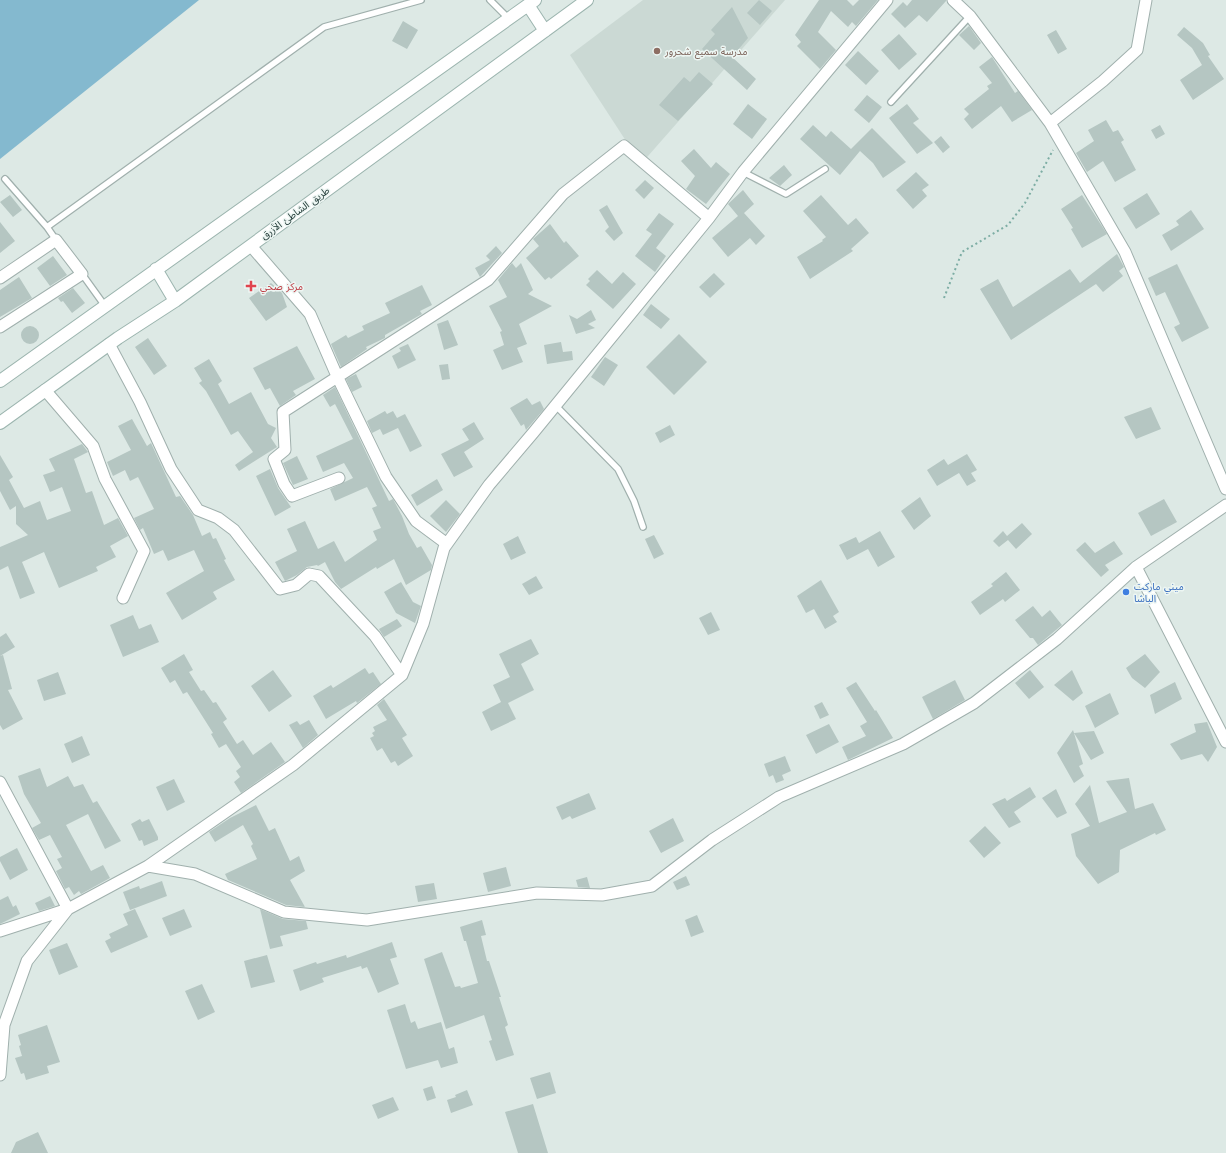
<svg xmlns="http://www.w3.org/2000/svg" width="1226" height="1153" viewBox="0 0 1226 1153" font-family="'Work Sans','Noto Sans Arabic',sans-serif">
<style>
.built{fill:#cbd9d4}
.water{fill:#84b9cf}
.building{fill:#b5c6c2}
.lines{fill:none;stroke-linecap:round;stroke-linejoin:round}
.service-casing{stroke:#a0b0ad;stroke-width:8}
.minor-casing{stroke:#a0b0ad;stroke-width:13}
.secondary-casing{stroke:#9cb5af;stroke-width:14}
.path{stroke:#7dada4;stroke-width:2;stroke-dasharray:2 3;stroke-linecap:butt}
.service{stroke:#fff;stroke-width:5.5}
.minor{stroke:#fff;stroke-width:11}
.secondary{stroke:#fff;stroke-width:12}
.education-dot{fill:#8d6e63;stroke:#edf6f3;stroke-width:1.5}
.health-dot{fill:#e0444e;stroke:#edf6f3;stroke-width:1.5}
.shop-dot{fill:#3f7fe0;stroke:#edf6f3;stroke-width:1.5}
.labels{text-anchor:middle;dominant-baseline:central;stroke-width:3;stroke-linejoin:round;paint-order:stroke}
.education-label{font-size:10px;fill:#785e54;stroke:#edf6f3;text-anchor:start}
.street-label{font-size:10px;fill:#1f3835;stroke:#edf6f3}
.health-label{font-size:10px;fill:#be3a42;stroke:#edf6f3;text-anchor:start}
.shop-label{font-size:10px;fill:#366cbe;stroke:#edf6f3;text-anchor:start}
</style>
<rect width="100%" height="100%" fill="#dde9e5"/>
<path class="built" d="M643,0H785L641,164L570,55Z"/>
<path class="water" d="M0,0H199L0,159Z"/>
<path class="building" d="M759,0L772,11L760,25L747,13Z
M819,0H847L853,6L859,0H878L856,26L852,22L848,27L831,11L818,32L836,50L820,69L797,46L801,42L795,35Z
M912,0H946V1L927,22L919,15L905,28L891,14L903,2L907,6Z
M732,7L748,38L732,57L756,79L747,90L702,49L715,34L711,30Z
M403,21L418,30L407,49L392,41Z
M969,26L981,43L974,50L959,35Z
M1184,27L1203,43L1210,55L1208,56L1224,79L1193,100L1180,80L1202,65L1192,48L1177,35Z
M1056,30L1067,49L1058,54L1047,35Z
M899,34L917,54L899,70L881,50Z
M858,51L879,71L866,85L845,65Z
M992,57L1015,93L1018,91L1032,110L1012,122L1001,106L972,129L964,119L969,114L964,109L989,89L987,86L992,83L979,67Z
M699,72L713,84L678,121L659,105L684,77L690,82Z
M867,95L882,107L869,123L854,110Z
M748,104L767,119L752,139L733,124Z
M907,104L919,119L913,123L933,143L917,154L889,118Z
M1106,120L1113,132L1118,130L1124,140L1121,142L1136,170L1115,182L1103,161L1087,172L1076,153L1094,141L1088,130Z
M813,125L826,137L831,131L851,149L872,128L906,162L883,178L873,163L860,151L840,175L800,139Z
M1160,125L1165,134L1156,139L1151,130Z
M941,136L950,147L943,153L934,142Z
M694,149L711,168L716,162L730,174L706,204L686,189L695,176L681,161Z
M784,165L792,175L780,186L769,178Z
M916,172L929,185L922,190L927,196L913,209L896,190Z
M645,180L654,188L644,199L635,190Z
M743,190L754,204L744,213L765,236L756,245L750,238L728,257L712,238L738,216L728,204Z
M1147,193L1160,214L1136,229L1123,208Z
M10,195L22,210L13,217L0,202Z
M821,195L848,225L856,218L869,233L851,249L853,251L810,279L797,257L823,241L822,240L826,237L803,211Z
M1082,195L1107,234L1082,248L1071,229L1073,228L1061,209Z
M607,205L623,233L614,241L605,231L609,227L599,210Z
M1191,210L1204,229L1171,251L1162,235L1179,225L1176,221Z
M659,213L674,224L656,248L666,256L655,272L635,256L652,234L646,230Z
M0,222L15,241L0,253Z
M550,224L564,243L566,241L579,256L551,279L549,277L545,280L526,258L539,246L533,239Z
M496,246L502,253L480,277L475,268L490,260L486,256Z
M1117,254L1124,267L1119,271L1123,276L1103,292L1096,284L1011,340L980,289L998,279L1013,307L1070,269L1080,283Z
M53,256L67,275L50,286L37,268Z
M512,263L516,268L521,263L533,290L528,294L552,306L519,324L527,344L517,348L523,362L502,370L493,350L504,345L500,332L502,331L489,306L507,297L498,280Z
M1177,264L1209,328L1182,342L1174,327L1180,324L1165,292L1156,296L1148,278Z
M597,270L612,284L623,272L636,284L613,309L586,285L590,281L588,279Z
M714,273L725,284L710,298L699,287Z
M19,277L32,298L0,317V290Z
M271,283L282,293L287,307L266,321L249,298Z
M422,285L432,305L420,311L422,314L385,335V338L366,347L367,349L341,367L331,344L346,335L348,338L364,330L362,326L390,313L385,303Z
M73,288L85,303L72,313L63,301L61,302L58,298Z
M651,304L670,319L661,329L643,315Z
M591,310L596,320L588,324L595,328L576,334L569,315L577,319Z
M448,320L458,345L444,350L437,324Z
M21 335a9 9 0 1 1 18 0a9 9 0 1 1-18 0Z
M679,334L707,362L674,395L646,367Z
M148,338L167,366L154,375L135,347Z
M561,342L563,352L572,351L573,360L547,364L544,345Z
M408,344L416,360L398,369L392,356L401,351L399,348Z
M297,346L315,379L293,391L296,395L280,406L270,388L265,390L253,368Z
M605,357L618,365L604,386L591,377Z
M209,359L222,381L218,384L229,404L251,392L268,424L276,428L271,438L277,447L239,471L235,465L253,452L238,431L231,435L206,391L199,383L202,381L194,368Z
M448,364L450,379L442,380L439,365Z
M356,374L362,387L352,392L346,379Z
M335,387L389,501L393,499L402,516L409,534L417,548L421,546L432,565L431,570L406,585L394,559L377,569L376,567L341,589L335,582L325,562L318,566L317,565L307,567L297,575L285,581L275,562L297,551L287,529L305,521L318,549L334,541L345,562L377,540L373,531L381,528L372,508L377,506L367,487L335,501L330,489L353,478L344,463L323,472L316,456L353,439L335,404L330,407L323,395Z
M527,398L532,405L540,401L544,409L526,430L524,424L521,426L510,408Z
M1151,407L1161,429L1136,439L1124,417Z
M385,411L387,414L393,411L397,418L405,414L422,446L410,452L398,428L383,435L380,429L372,433L367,421Z
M132,419L147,446L151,443L176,497L180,496L193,515L202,536L210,532L213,539L216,538L226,559L224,560L235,580L213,592L217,599L182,620L166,593L204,571L194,550L168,561L163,550L154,554L143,528L140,530L134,518L154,509L138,477L130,481L125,470L113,476L107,462L131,450L118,426Z
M474,422L484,439L464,452L473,467L454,477L441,454L469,440L462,429Z
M670,425L675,435L660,443L655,433Z
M82,444L88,452L74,459L86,493L92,491L104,525L118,518L128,536L110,546L116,557L96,567L98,571L59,588L44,552L22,562L35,593L20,599L8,566L0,570V547L28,535L16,524V506L10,510L0,491V455L13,477L9,480L24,508L40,501L47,520L71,511L62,487L50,492L43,475L55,471L49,459Z
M967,454L977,470L971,473L976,481L967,486L959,473L937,486L927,470L944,459L948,465Z
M297,456L308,479L293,485L283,463Z
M270,469L278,488L291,507L275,516L256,476Z
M437,479L443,490L417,506L411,495Z
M920,497L931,516L914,530L901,511Z
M1164,499L1177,522L1151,536L1138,513Z
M446,500L460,514L446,532L430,516Z
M1022,523L1032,534L1016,549L1008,540L999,547L993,541L1003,531L1007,536Z
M880,531L895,557L878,567L868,549L847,560L839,545L856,537L859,543Z
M654,535L664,554L654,559L645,539Z
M518,536L526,553L511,560L503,544Z
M1114,541L1123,554L1105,565L1109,570L1101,577L1076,550L1085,542L1095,553Z
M1006,572L1020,590L1005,602L1003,599L980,615L971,602L993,586L991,584Z
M536,576L543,588L529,595L522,584Z
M821,580L839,612L833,616L837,622L825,629L814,609L806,613L797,596Z
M401,582L413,602L421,606L415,623L396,613L384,592Z
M1033,606L1042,617L1050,610L1062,625L1038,645L1033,638H1030L1015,620Z
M711,612L720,630L708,635L699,618Z
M133,615L139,629L151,624L159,642L123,657L110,625Z
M397,619L402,626L384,637L379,629Z
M6,633L15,647L0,656V637Z
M531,639L539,654L521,664L534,690L508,703L516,719L491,731L482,712L501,702L493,685L510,677L499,654Z
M184,654L193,670L189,672L201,691L204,690L213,703L216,702L227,719L223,722L237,744L243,740L253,755L271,742L285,762L241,793L234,782L240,777L236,771L241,767L226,744L219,748L211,734L213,733L187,692L183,694L175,680L170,683L161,668Z
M1145,654L1160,672L1145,688L1132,678L1126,668Z
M3,655L12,689L8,690L23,719L3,730L0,725V656Z
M365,668L369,674L373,672L381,684L357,703L356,701L326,719L313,696L331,685L333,688Z
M273,670L292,696L269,712L251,686Z
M1030,670L1044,687L1029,699L1015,683Z
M1072,670L1083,693L1073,701L1054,685Z
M58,672L66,694L44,701L37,680Z
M955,680L965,700L933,719L922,697Z
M856,682L875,711L876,710L893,738L848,760L842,747L866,736L860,726L867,722L846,688Z
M1175,682L1182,699L1155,714L1150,695Z
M1110,693L1119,714L1095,728L1085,706Z
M384,699L407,735L402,738L413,756L398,766L395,761L391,763L382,748L377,751L370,738L374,736L372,733L375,731L373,727L387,720L377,705Z
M822,702L829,715L820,719L814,706Z
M309,720L318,735L303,748L289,725L297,721L300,725Z
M1207,722L1217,747L1208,762L1202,754L1181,760L1170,744L1196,732L1194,724Z
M829,724L839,742L816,754L806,735Z
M1073,730L1074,733L1094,731L1104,753L1091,760L1074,733L1083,764L1079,766L1084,776L1074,783L1057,753Z
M82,736L90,755L72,763L64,744Z
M785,756L791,771L782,775L784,780L776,783L773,775L769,777L764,764Z
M40,768L47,787L68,776L74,787L83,784L93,803L97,801L121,841L105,849L88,814L66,825L91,871L103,865L110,878L81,894L79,891L74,895L69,887L65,889L56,871L62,868L57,859L62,857L50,835L39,840L32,828L41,823L24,794L18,776Z
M1129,778L1135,809L1153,803L1166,830L1156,835L1155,833L1120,850L1119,872L1098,884L1076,856L1071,834L1090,826L1075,804L1090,785L1099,823L1127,812L1106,781Z
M174,779L185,802L167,811L156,787Z
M1030,787L1036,797L1014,812L1021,822L1009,828L992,804L1005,798L1007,801Z
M1056,789L1067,813L1057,818L1042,798Z
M589,793L596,809L572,819L570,816L562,820L556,807Z
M256,805L269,831L275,828L290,861L299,856L305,871L290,880L305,907L286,905L228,880L225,874L257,859L251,846L253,844L243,825L215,842L209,832L230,818Z
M673,818L684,841L661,853L649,831Z
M140,819L142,822L149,819L158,837V840L144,846L142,840L139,841L131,824Z
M985,826L1001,843L984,858L969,841Z
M17,848L28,870L10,880L0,861V857Z
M506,867L511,886L488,892L483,873Z
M686,876L690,885L677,890L673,882Z
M587,877L590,888L578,887L576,880Z
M162,881L167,896L130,910L123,892L139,886L140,889Z
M434,883L437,899L418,902L415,886Z
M8,896L13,907L16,905L20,914L0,924V900Z
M50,896L55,906L39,911L35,903Z
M135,909L148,937L111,953L105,941L111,938L109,934L128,925L123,914Z
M184,909L192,927L170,936L162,918Z
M260,909L283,919L306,921L308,929L280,936L283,946L270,949Z
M697,915L704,932L691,937L685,920Z
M482,920L486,935L481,936L487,961H489L501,997H499L508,1025L505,1027L514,1055L496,1061L489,1041L492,1040L484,1015L446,1029L424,959L442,952L455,987L460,986L461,988L478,983L466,941H464L460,927Z
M392,942L397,957L390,959L399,984L378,993L367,967L362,969L361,966L322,978L324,982L300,991L293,970L316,962L317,964L346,955L347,958Z
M67,943L78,967L59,975L49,950Z
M267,955L275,982L251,988L244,961Z
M202,984L215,1012L198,1020L185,991Z
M405,1004L411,1023L415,1021L418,1029L441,1022L449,1049L454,1047L458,1063L441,1068L438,1060L406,1069L387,1010Z
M47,1025L60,1062L47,1066L49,1073L26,1080L24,1073L21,1074L15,1058L22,1056L19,1046L21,1045L18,1035Z
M550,1072L556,1093L537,1099L530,1078Z
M432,1086L436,1098L427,1101L423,1089Z
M467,1090L473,1105L451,1113L447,1100L456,1097L455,1095Z
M393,1097L399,1110L378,1119L372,1105Z
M533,1104L548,1153H518L505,1112Z
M38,1132L48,1153H11L16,1142Z"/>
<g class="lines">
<g class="service-casing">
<path id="service" d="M490,0L509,19
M891,102L970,16
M743,172L786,194L825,169
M5,179L47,227
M56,240L47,227L324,27L421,0
M82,274L105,306
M556,406L618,469L634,501L643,527"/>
</g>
<g class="minor-casing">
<path id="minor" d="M953,0L970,16L1050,123L1125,252L1226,489
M1050,123L1103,81L1137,50L1146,0
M251,246L310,314L337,376L386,477L416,521L447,544
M0,278L56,240L82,274L0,327
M109,344L140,402L171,469L198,510L218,518L234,530L280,589L296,585L309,574L319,576L375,636L402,675
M45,390L93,446L105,479L144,551L123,598
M339,478L292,496L284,484L274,459L285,450L283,412L488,280L563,194L624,146L709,218
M1136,567L1226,742
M0,782L68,909L27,961L4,1025L0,1075
M148,866L195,874L284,912L367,920L537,893L602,895L652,886L712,840L779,797L903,744L974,703L1057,639L1136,567L1226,505
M0,931L68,909L148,866L293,765L402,675L423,624L444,548L489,485L533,433L709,218L743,172L887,0"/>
</g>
<g class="secondary-casing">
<path id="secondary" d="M528,5L545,31
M156,269L175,301
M0,381L535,0
M0,423L118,338L175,301L587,0"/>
</g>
<path class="path" d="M944,298L962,252L1008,225L1025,203L1053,150"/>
<use href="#service" class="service"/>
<use href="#minor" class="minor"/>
<use href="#secondary" class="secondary"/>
</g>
<circle class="education-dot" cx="657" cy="51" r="4"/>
<path class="health-dot" d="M249 280h4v4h4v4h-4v4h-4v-4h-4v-4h4z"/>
<circle class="shop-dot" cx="1126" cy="592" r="4"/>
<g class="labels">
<g class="education-label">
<text x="665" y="51">مدرسة سميع شحرور</text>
</g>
<g class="street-label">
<text transform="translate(295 213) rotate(-36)">طريق الشاطئ الأزرق</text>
</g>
<g class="health-label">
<text x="260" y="286">مركز صحي</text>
</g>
<g class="shop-label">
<text x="1134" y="586">ميني ماركت<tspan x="1134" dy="12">الباشا</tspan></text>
</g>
</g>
</svg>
